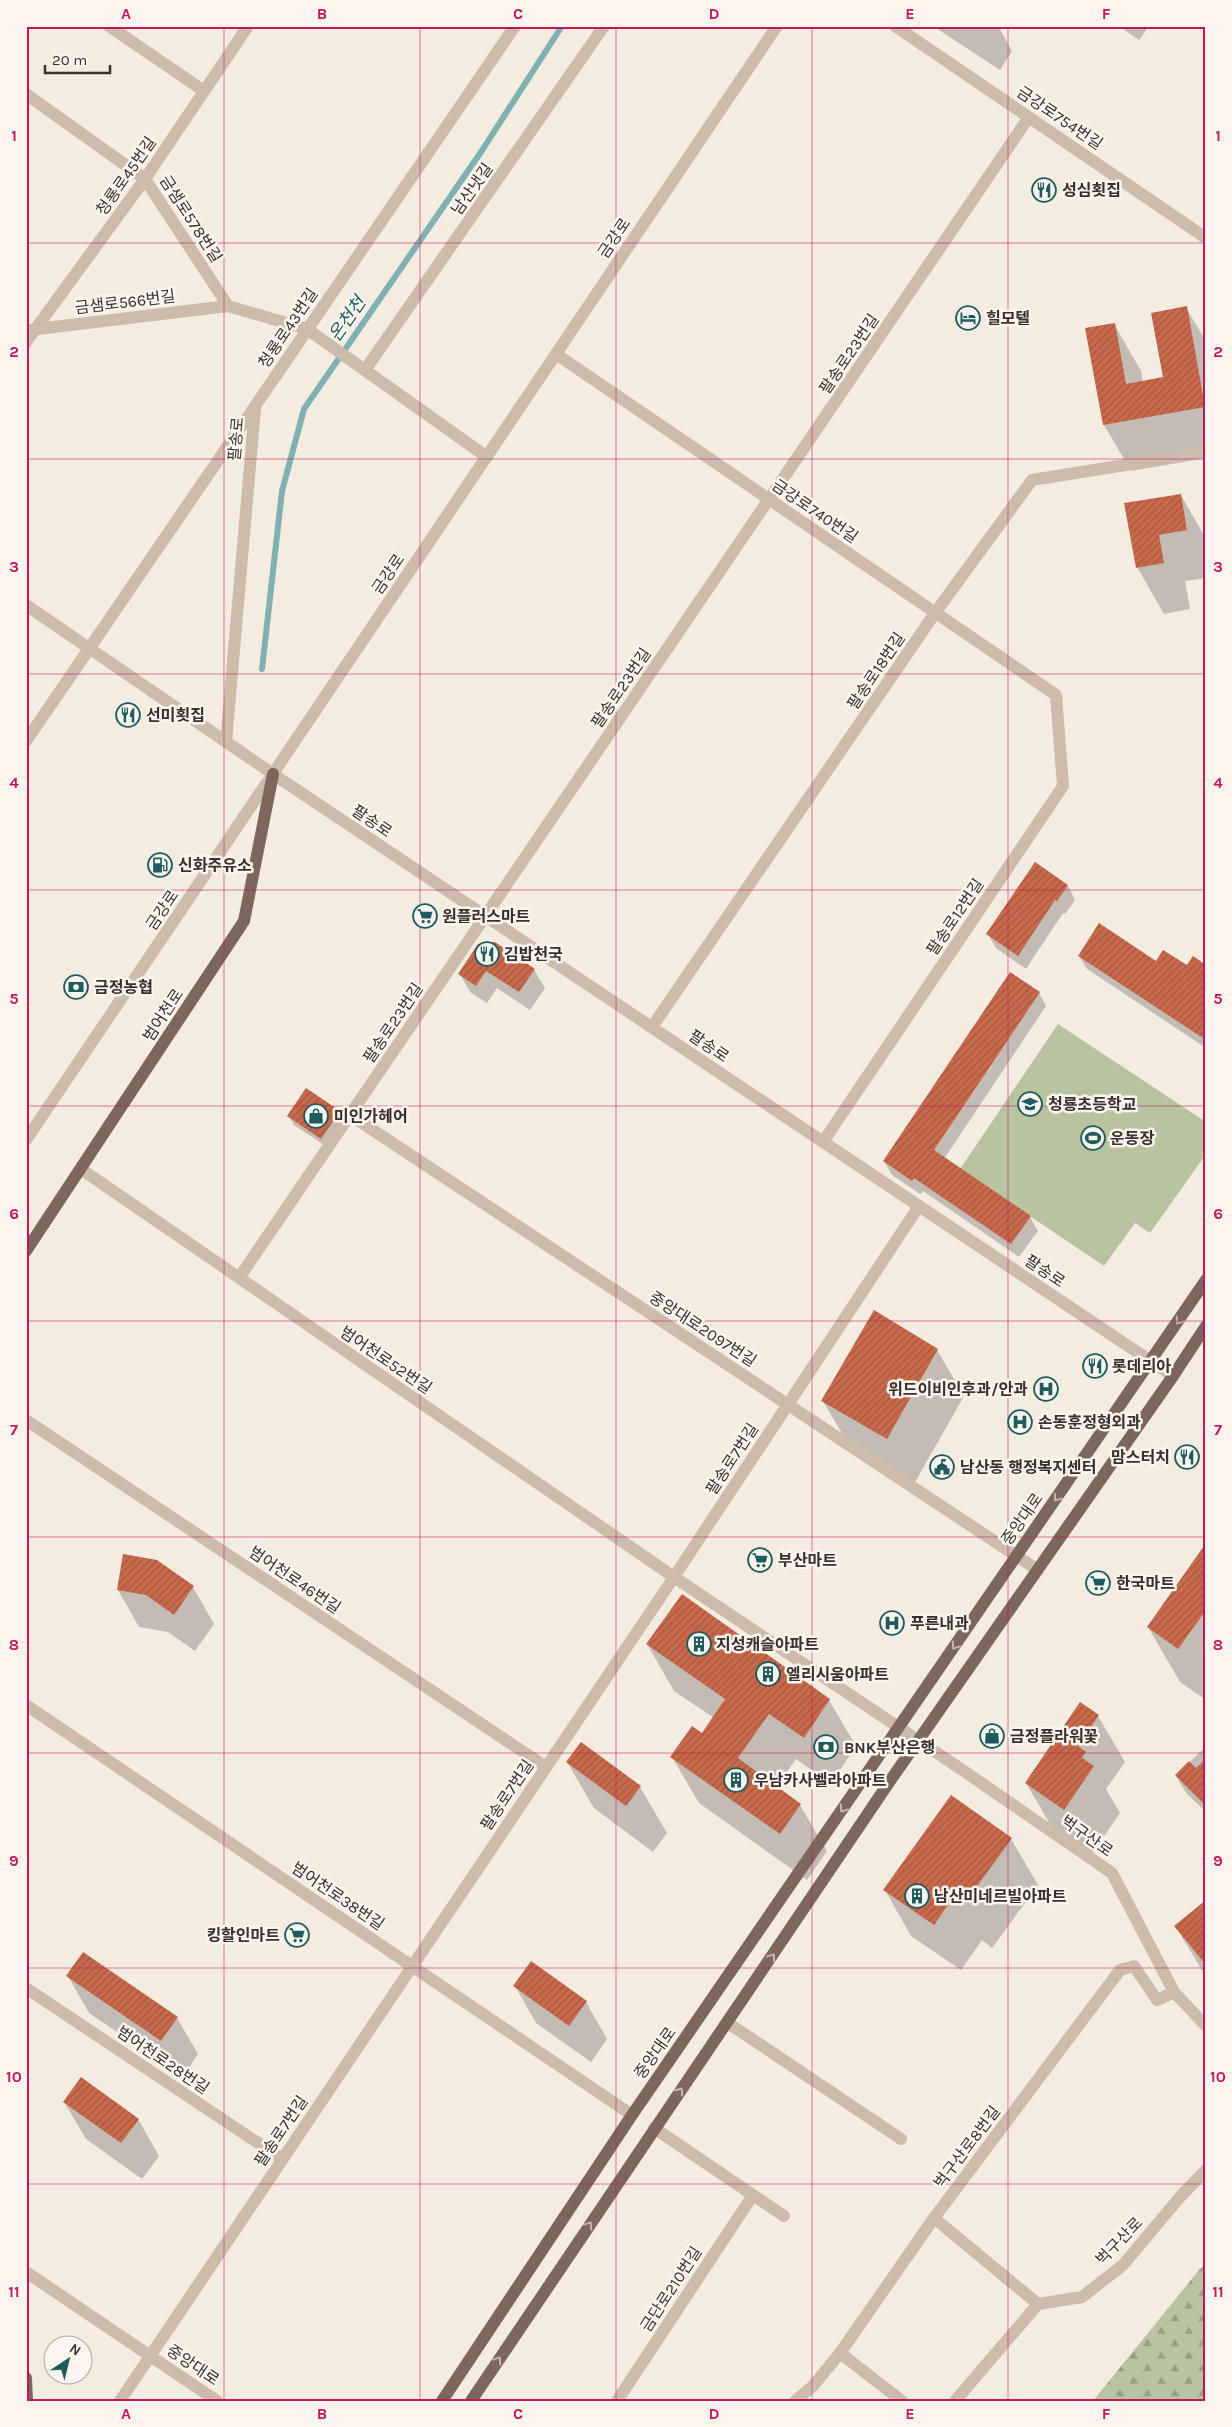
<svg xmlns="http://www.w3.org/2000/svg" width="1232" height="2427" viewBox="0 0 1232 2427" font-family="Karla,'Noto Sans KR',sans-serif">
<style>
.forest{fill:url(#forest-firs)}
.park{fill:#b8c4a0}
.shadow{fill:#0003}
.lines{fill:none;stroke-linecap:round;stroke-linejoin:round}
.stream{stroke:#7fb0b2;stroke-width:6}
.building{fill:url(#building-hatch)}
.minor{stroke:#cdbbac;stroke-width:12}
.major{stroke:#7d675c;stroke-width:12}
.oneway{stroke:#c2b5ac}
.grid{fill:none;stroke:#c2185b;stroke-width:1;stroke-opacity:0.55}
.labels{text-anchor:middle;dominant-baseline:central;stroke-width:5;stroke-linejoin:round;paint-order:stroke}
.street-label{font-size:16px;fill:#3b302b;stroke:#fbf5ee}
.poi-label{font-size:16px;font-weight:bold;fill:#3b302b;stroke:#fbf5ee;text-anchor:start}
.water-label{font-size:18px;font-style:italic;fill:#1f5a5e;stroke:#fbf5ee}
.neatline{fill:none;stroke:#c2185b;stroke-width:2}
.grid-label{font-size:16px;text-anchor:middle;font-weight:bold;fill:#c2185b}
</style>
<defs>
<pattern id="forest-firs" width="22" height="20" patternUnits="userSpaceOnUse" patternTransform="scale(1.25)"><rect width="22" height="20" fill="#b8c4a0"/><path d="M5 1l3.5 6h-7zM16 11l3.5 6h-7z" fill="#97a083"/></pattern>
<pattern id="building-hatch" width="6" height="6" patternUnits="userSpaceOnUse" patternTransform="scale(1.25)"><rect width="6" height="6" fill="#c8694b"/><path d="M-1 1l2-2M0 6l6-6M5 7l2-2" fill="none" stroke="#a4573f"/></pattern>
</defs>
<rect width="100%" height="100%" fill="#f4ebe1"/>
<path class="forest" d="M1206,2264V2401H1093L1199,2270Z"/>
<path class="park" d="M1058,1024L1206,1122V1154L1150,1233L1135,1223L1104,1266L960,1169Z"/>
<path class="shadow" d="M933,26H998L1012,51L1000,70Z
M1119,26H1149L1139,40Z
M1186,308L1206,341V458L1131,471L1104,425L1114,324L1141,371L1143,382L1164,378Z
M1181,495L1206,539V578L1185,581L1190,609L1164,614L1137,567Z
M1035,864L1068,886L1075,900L1065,914L1063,913L1026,969L996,948L988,934Z
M479,945L534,970L545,988L530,1010L497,988L487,1003L470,992L460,974Z
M1079,956L1187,967L1206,966V1048L1087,969Z
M1039,993L1046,1006L944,1159L1030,1217L1038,1231L1019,1257L923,1191L920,1194L892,1175L884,1161Z
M339,1112L344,1121L327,1147L294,1125L289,1116Z
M937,1350L964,1396L914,1484L850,1447L823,1401Z
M1206,1545V1700L1180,1682L1148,1627Z
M193,1587L214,1624L195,1651L168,1632L139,1627L118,1590Z
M682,1596L829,1700L856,1746L831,1784L796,1759L776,1787L800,1805L827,1851L807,1880L699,1803L672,1757L702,1735L714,1718L674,1691L647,1644Z
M1098,1716L1125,1762L1106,1789L1120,1813L1091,1855L1053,1829L1026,1783Z
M1206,1746V1812L1187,1794L1176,1776Z
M567,1762L640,1787L667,1833L653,1852L594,1808Z
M1011,1839L1038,1885L992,1948L982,1940L961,1970L911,1936L885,1890Z
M1206,1913V1977L1176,1927Z
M68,1976L177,2018L198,2054L183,2077L89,2013Z
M515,1986L586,2002L607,2039L591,2062L536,2023Z
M64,2102L138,2119L159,2156L142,2179L86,2139Z"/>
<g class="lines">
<path class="stream" d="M262,669L282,491L304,409L481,152L562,26"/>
</g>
<path class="building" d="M1187,306L1205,407L1103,425L1085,328L1115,323L1126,384L1163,377L1151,313Z
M1181,494L1187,530L1159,535L1164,563L1136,568L1124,503Z
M1035,862L1068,885L1057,901L1055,900L1018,956L986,934Z
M1099,923L1156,961L1163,950L1187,965L1193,956L1206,965V1040L1078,956Z
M495,942L535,969L519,992L486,971L476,986L458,974L478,944Z
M1010,972L1040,992L934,1150L1031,1216L1011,1244L914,1178L912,1181L883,1161Z
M306,1088L340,1111L321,1139L287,1116Z
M874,1310L938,1349L887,1439L821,1401Z
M1206,1543V1610L1178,1649L1147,1627Z
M123,1554L157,1560L194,1586L174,1615L146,1595L117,1590Z
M682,1594L830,1699L804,1738L769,1714L738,1758L801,1804L780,1834L670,1757L692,1726L702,1733L725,1699L646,1644Z
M1080,1702L1099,1715L1078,1746L1086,1752L1082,1758L1094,1766L1064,1810L1025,1783Z
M581,1742L641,1786L626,1806L566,1762Z
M1206,1759V1806L1175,1775L1189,1761L1196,1768Z
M951,1795L1012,1838L965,1903L955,1895L934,1925L883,1890Z
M1206,1900V1965L1174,1926Z
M83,1952L178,2017L161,2041L66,1976Z
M531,1961L587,2001L569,2026L513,1986Z
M81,2077L139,2119L121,2143L63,2102Z"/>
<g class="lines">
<path class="minor" d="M109,26L204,91
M895,26L1206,238
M26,94L145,179L228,306L307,329L487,457
M29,330L228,306
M26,342L145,179L248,26
M556,354L1056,695L1063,786L823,1142
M365,370L604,26
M26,605L273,774L1173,1376
M26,741L515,26
M226,742L255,408
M652,1027L935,613L1032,480L1206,452
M350,1115L1038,1570
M26,1140L777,26
M81,1169L674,1577L958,1767L1112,1873L1174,1992L1206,2026
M239,1278L1029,117
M26,1420L546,1767
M26,1705L632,2115
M26,1988L282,2159
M728,2023L901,2139
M654,2128L784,2216
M934,2218L1038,2304L1082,2297L1123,2265L1180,2197L1206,2170
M26,2272L217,2401
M840,2353L902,2401
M120,2401L674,1577L919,1206
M617,2401L753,2195
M795,2401L813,2386L840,2353L934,2218L1120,1970L1134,1966L1157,2000L1174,1992
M955,2401L1038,2304"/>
<path class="major" d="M26,1251L244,921L273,774
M26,2378L27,2401
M442,2401L632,2115L1206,1280
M471,2401L892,1778L1173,1376L1206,1326"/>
</g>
<defs><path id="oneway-chevron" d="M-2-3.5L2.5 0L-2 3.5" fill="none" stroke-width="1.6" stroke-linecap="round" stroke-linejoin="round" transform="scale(1.25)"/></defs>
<g class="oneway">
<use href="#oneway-chevron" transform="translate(1179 1321) rotate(124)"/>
<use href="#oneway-chevron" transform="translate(1057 1498) rotate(125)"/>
<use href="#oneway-chevron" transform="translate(955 1646) rotate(124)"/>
<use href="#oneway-chevron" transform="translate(843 1809) rotate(125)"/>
<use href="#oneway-chevron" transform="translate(772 1957) rotate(-56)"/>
<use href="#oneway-chevron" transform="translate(680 2091) rotate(-55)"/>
<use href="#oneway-chevron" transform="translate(589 2225) rotate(-56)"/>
<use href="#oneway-chevron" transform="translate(498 2360) rotate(-56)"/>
</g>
<path class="grid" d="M224,26V2401M420,26V2401M616,26V2401M812,26V2401M1008,26V2401M26,243H1206M26,459H1206M26,674H1206M26,890H1206M26,1106H1206M26,1321H1206M26,1537H1206M26,1753H1206M26,1968H1206M26,2184H1206"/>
<defs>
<g id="restaurant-ring" transform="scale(1.25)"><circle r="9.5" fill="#fbf5ee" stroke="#1f5a5e" stroke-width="1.5"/><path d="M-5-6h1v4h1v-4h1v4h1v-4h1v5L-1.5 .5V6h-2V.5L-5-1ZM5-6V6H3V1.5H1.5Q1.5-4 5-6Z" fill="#1f5a5e"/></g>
<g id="hotel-ring" transform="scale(1.25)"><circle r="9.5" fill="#fbf5ee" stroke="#1f5a5e" stroke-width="1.5"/><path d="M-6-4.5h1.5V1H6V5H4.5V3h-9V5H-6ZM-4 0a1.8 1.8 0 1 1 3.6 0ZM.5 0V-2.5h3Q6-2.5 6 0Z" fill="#1f5a5e"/></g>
<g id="fuel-ring" transform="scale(1.25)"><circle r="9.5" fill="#fbf5ee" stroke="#1f5a5e" stroke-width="1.5"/><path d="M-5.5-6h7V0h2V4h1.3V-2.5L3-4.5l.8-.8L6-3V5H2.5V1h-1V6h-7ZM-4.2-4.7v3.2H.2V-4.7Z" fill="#1f5a5e"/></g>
<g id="supermarket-ring" transform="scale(1.25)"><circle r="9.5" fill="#fbf5ee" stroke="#1f5a5e" stroke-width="1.5"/><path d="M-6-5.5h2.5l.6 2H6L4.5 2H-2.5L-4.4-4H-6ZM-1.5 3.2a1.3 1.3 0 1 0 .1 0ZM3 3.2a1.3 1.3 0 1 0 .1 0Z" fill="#1f5a5e"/></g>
<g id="bank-ring" transform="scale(1.25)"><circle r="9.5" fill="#fbf5ee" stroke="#1f5a5e" stroke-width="1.5"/><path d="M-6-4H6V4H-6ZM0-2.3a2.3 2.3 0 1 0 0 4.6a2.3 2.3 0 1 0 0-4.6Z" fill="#1f5a5e"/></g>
<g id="school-ring" transform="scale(1.25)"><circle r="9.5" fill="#fbf5ee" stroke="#1f5a5e" stroke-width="1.5"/><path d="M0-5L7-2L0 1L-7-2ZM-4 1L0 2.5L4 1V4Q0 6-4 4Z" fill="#1f5a5e"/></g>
<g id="shop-ring" transform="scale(1.25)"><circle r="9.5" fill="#fbf5ee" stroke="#1f5a5e" stroke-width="1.5"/><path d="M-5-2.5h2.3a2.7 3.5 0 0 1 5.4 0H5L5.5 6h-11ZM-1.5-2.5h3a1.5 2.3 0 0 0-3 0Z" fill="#1f5a5e"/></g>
<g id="stadium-ring" transform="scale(1.25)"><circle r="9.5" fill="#fbf5ee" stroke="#1f5a5e" stroke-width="1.5"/><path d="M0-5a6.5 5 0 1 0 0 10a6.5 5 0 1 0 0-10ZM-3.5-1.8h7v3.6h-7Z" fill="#1f5a5e"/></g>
<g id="hospital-ring" transform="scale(1.25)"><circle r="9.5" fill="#fbf5ee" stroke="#1f5a5e" stroke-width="1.5"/><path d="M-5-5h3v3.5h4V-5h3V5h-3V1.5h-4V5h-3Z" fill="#1f5a5e"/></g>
<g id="civic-ring" transform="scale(1.25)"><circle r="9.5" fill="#fbf5ee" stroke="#1f5a5e" stroke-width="1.5"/><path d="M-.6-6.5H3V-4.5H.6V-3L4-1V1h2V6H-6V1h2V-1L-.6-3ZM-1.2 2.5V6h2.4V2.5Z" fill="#1f5a5e"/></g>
<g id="building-ring" transform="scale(1.25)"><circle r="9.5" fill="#fbf5ee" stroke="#1f5a5e" stroke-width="1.5"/><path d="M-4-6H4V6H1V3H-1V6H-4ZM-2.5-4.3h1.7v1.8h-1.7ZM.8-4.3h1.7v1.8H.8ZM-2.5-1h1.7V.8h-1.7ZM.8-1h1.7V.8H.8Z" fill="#1f5a5e"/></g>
</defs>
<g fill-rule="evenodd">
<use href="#restaurant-ring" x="1044" y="190"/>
<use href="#hotel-ring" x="968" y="318"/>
<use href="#restaurant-ring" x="128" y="715"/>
<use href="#fuel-ring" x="160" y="865"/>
<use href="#supermarket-ring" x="425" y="916"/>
<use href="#restaurant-ring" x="487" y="954"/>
<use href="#bank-ring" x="76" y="987"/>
<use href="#school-ring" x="1030" y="1104"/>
<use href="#shop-ring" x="316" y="1116"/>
<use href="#stadium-ring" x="1093" y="1138"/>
<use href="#restaurant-ring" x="1095" y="1366"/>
<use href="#hospital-ring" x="1046" y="1389"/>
<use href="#hospital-ring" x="1020" y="1422"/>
<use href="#restaurant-ring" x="1187" y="1457"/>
<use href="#civic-ring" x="942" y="1467"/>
<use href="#supermarket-ring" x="760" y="1560"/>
<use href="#supermarket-ring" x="1098" y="1583"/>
<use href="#hospital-ring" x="892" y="1623"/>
<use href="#building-ring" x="699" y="1644"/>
<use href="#building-ring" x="768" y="1674"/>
<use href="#shop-ring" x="992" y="1736"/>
<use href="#bank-ring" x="826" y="1747"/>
<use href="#building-ring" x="736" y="1780"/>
<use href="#building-ring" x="917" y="1896"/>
<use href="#supermarket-ring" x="297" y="1935"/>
</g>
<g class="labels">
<g class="street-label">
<text transform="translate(1060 118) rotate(34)">금강로754번길</text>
<text transform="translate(126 176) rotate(-55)">청룡로45번길</text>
<text transform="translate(472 189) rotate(-55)">남산냇길</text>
<text transform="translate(191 219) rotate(57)">금샘로578번길</text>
<text transform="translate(614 238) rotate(-56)">금강로</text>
<text transform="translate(125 302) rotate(-7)">금샘로566번길</text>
<text transform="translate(288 328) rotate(-56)">청룡로43번길</text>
<text transform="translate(849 354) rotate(-56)">팔송로23번길</text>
<text transform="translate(236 439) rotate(-85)">팔송로</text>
<text transform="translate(815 511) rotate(34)">금강로740번길</text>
<text transform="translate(388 574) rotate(-56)">금강로</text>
<text transform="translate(876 671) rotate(-56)">팔송로18번길</text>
<text transform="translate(621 688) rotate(-56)">팔송로23번길</text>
<text transform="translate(372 821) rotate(34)">팔송로</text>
<text transform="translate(162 910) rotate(-56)">금강로</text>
<text transform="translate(955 917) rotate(-56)">팔송로12번길</text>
<text transform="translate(163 1015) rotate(-57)">범어천로</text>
<text transform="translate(393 1023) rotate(-56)">팔송로23번길</text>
<text transform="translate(709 1046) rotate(34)">팔송로</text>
<text transform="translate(1045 1271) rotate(34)">팔송로</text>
<text transform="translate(703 1329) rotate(33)">중앙대로2097번길</text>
<text transform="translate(386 1360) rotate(34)">범어천로52번길</text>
<text transform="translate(732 1459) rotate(-57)">팔송로7번길</text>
<text transform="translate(1022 1519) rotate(-55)">중앙대로</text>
<text transform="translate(295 1580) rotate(34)">범어천로46번길</text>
<text transform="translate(507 1795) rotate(-56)">팔송로7번길</text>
<text transform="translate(1087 1836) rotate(35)">벅구산로</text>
<text transform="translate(338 1896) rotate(34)">범어천로38번길</text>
<text transform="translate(655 2053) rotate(-55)">중앙대로</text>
<text transform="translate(163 2060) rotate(34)">범어천로28번길</text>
<text transform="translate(281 2131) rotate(-56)">팔송로7번길</text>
<text transform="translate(967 2147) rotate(-53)">벅구산로8번길</text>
<text transform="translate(1119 2241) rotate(-46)">벅구산로</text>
<text transform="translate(671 2289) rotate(-57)">금단로210번길</text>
<text transform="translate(193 2365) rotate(34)">중앙대로</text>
</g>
<g class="poi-label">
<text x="1062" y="190">성심횟집</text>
<text x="986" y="318">힐모텔</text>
<text x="146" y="715">선미횟집</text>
<text x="178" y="865">신화주유소</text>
<text x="442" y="916">원플러스마트</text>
<text x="504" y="954">김밥천국</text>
<text x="94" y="987">금정농협</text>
<text x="1048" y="1104">청룡초등학교</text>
<text x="334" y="1116">미인가헤어</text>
<text x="1110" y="1138">운동장</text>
<text x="1112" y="1366">롯데리아</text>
<text x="1028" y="1389" text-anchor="end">위드이비인후과/안과</text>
<text x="1038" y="1422">손동훈정형외과</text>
<text x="1170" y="1457" text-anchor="end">맘스터치</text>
<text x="960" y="1467">남산동 행정복지센터</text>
<text x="778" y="1560">부산마트</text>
<text x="1116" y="1583">한국마트</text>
<text x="910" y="1623">푸른내과</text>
<text x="716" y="1644">지성캐슬아파트</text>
<text x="786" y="1674">엘리시움아파트</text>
<text x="1010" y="1736">금정플라워꽃</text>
<text x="844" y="1747">BNK부산은행</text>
<text x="754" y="1780">우남카사벨라아파트</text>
<text x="934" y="1896">남산미네르빌아파트</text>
<text x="280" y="1935" text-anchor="end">킹할인마트</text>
</g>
<g class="water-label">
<text transform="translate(347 319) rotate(-55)">온천천</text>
</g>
</g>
<rect width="1232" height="2427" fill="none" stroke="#fbf5ee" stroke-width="55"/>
<g transform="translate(68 2360) rotate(35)"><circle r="24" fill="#fbf5ee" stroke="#aea6a0"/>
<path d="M0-4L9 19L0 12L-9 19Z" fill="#1f5a5e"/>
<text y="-8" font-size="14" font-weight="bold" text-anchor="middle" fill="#3b302b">N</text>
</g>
<path d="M45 65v8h65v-8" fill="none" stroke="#3b302b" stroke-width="2.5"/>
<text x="52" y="65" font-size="15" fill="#3b302b" stroke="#fbf5ee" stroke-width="4" paint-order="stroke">20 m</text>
<rect x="28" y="28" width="1176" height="2372" class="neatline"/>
<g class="grid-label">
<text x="126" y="19">A</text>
<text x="322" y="19">B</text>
<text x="518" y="19">C</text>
<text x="714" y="19">D</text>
<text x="910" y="19">E</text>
<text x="1106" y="19">F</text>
<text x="14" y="141">1</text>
<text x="1218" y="141">1</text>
<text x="14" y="357">2</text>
<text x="1218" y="357">2</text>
<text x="14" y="572">3</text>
<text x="1218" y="572">3</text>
<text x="14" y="788">4</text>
<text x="1218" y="788">4</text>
<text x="14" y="1004">5</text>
<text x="1218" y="1004">5</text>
<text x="14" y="1219">6</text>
<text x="1218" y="1219">6</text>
<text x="14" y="1435">7</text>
<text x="1218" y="1435">7</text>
<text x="14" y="1650">8</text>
<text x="1218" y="1650">8</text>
<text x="14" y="1866">9</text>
<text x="1218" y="1866">9</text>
<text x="14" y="2082">10</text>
<text x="1218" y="2082">10</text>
<text x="14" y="2297">11</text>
<text x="1218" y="2297">11</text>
<text x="126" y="2419">A</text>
<text x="322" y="2419">B</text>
<text x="518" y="2419">C</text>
<text x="714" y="2419">D</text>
<text x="910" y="2419">E</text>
<text x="1106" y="2419">F</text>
</g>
</svg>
